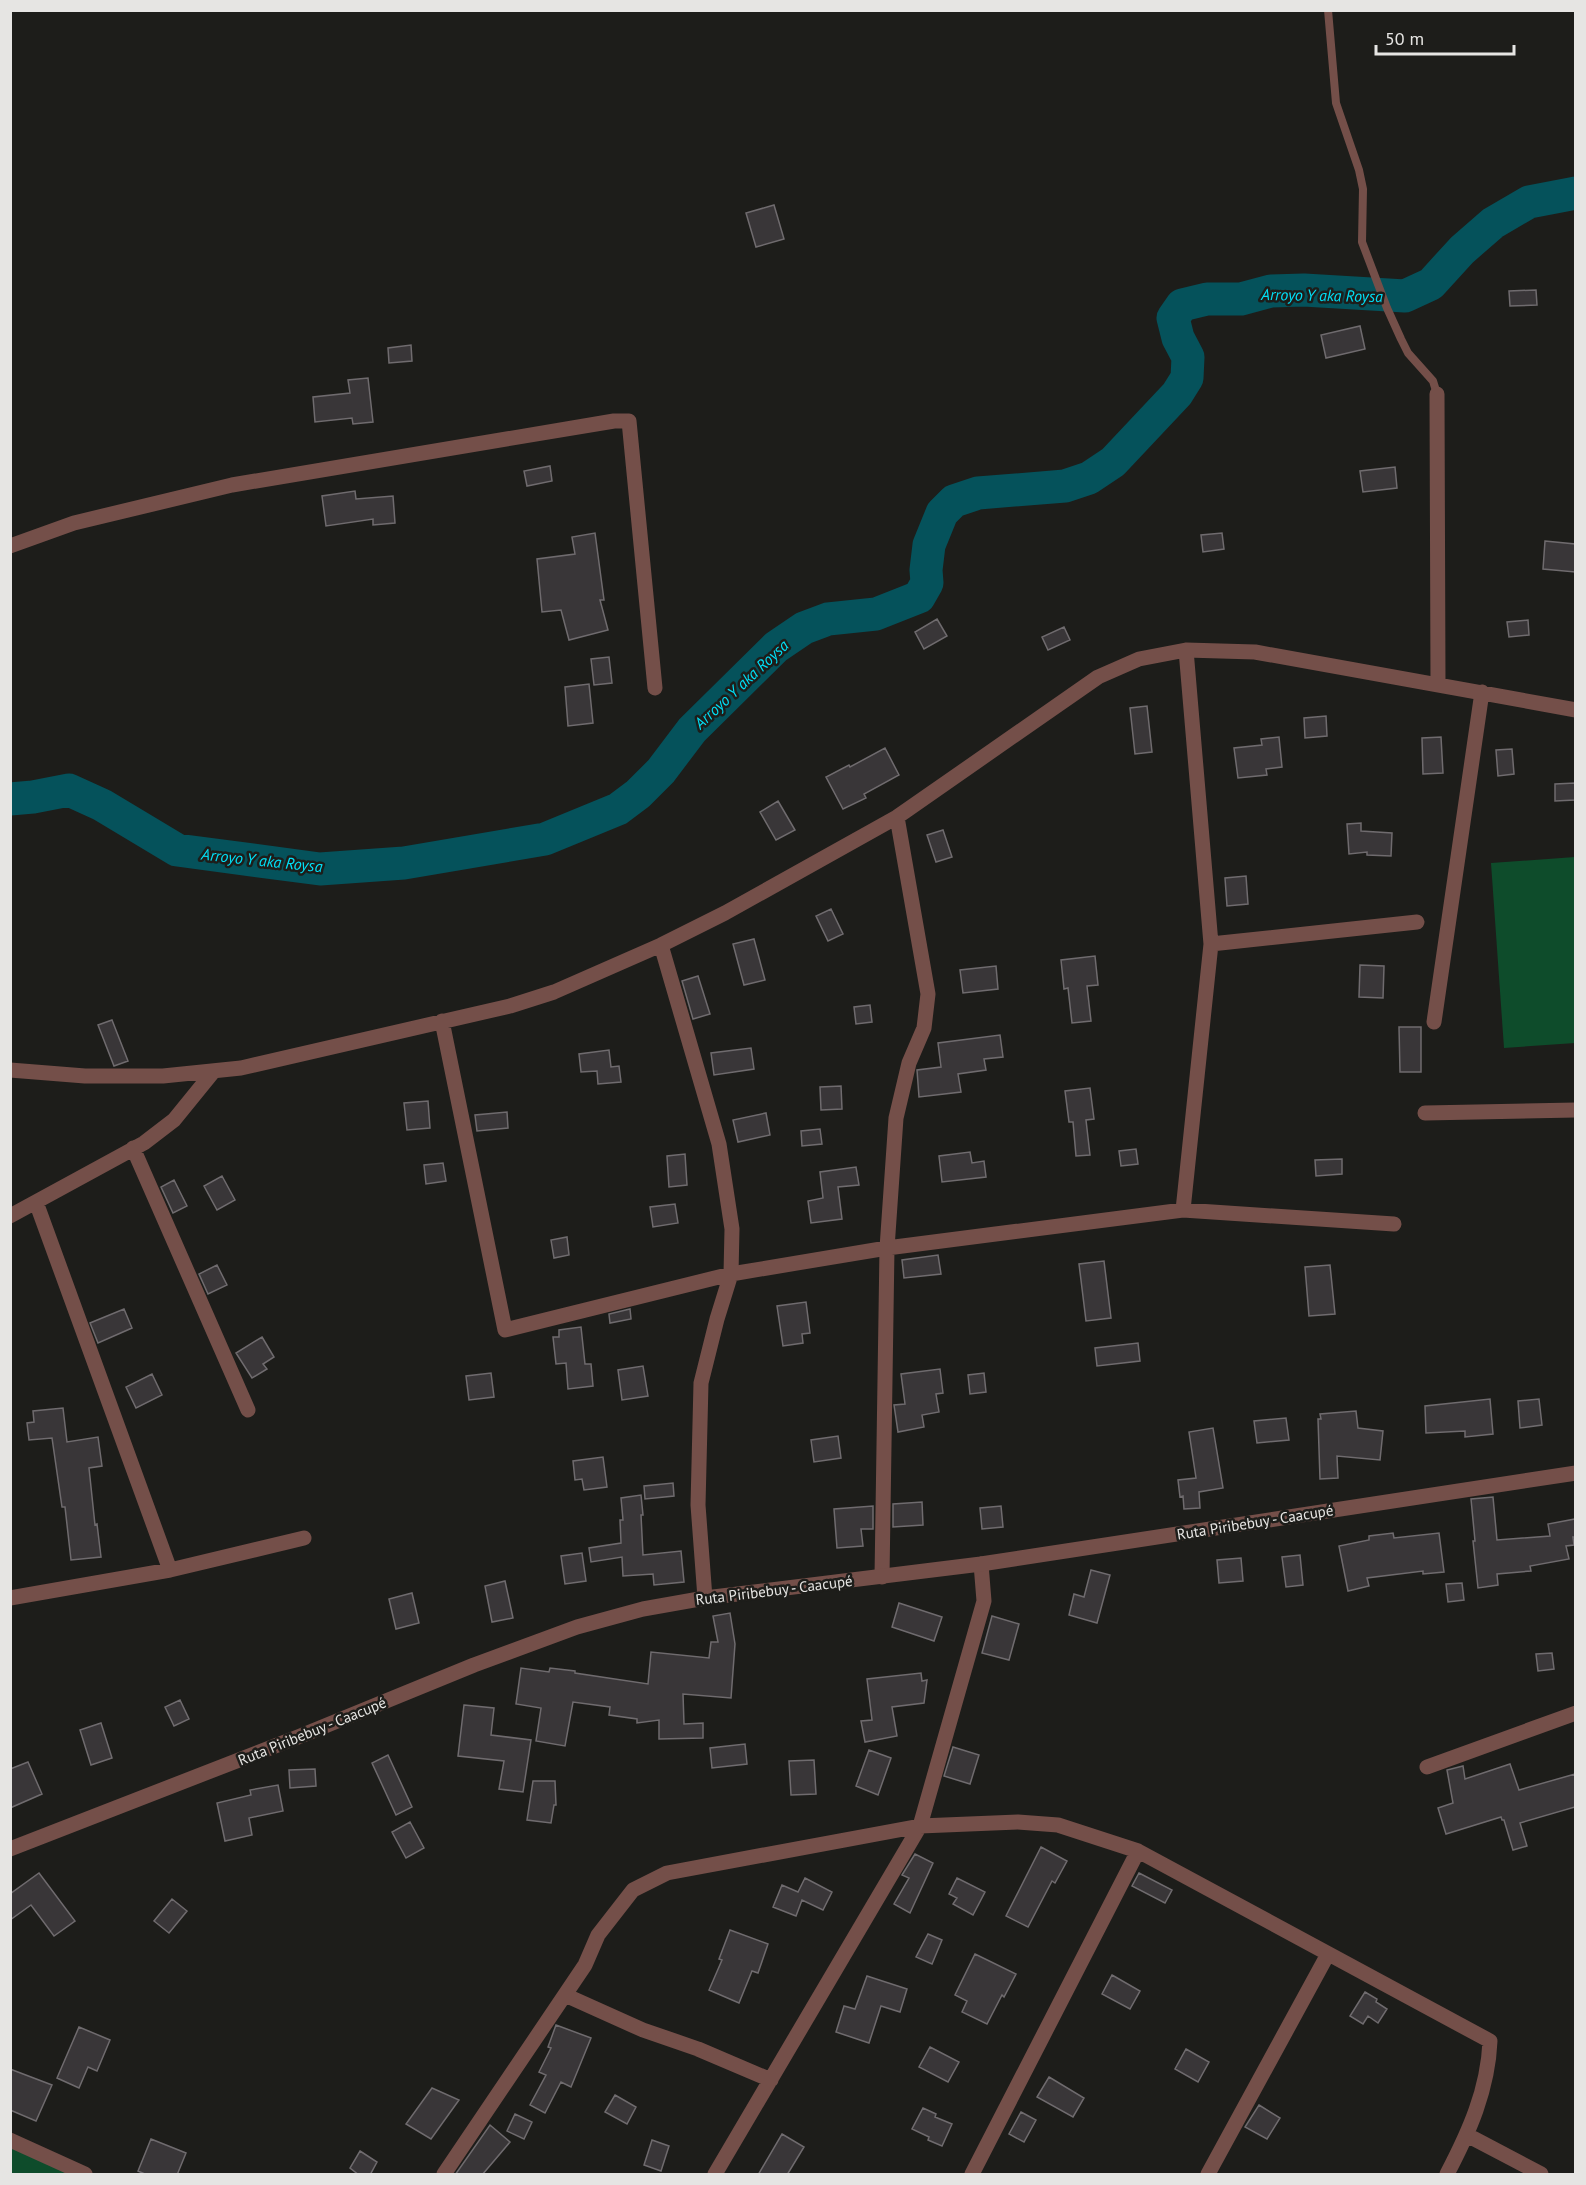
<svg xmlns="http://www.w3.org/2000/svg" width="1586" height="2185" viewBox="0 0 1586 2185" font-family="'PT Sans',sans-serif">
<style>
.green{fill:#0e4c2b}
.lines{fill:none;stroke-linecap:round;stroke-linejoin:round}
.river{stroke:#05525b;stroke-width:33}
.building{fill:#393638;stroke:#6f6b6e;stroke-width:1.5}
.service{stroke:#744f49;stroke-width:8}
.minor{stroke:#744f49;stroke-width:15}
.tertiary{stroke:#744f49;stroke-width:15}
.labels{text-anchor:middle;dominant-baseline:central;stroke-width:5;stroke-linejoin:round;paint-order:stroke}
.street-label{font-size:15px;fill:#e6e5e3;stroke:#1d1d1a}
.water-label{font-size:16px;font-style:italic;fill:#00dff6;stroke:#1d1d1a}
</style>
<rect width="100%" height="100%" fill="#1d1d1a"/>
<path class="green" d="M1575,857V1043L1504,1048L1491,863Z
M11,2143L80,2174H11Z"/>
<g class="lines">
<path class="river" d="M10,799L33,797L69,790L102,805L177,850L320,869L404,863L545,839L618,809L638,794L661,771L692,730L776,647L804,628L828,619L876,614L919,597L927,583L926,570L929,545L942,513L954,501L978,493L1065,486L1089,478L1113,462L1177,394L1187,378L1188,357L1178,338L1173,318L1182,305L1207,299H1241L1271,291L1304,290L1405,296L1431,284L1462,250L1493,223L1529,202L1576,193"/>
</g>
<path class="building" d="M774,205L784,239L756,247L746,213Z
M1536,290L1537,305L1510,306L1509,291Z
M1360,326L1365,349L1326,358L1321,335Z
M411,345L412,361L389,363L388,348Z
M368,378L373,422L353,424L352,418L315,422L313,397L350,393L348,380Z
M550,466L552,481L527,486L524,471Z
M1395,467L1397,488L1363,492L1360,471Z
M355,491L356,499L393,496L395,523L373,525V519L326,526L322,496Z
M595,533L604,600H600L608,630L569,640L561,610L542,612L537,559L575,554L572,537Z
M1222,533L1224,549L1203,552L1201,535Z
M1545,541L1575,544V572L1543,569Z
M937,619L947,636L924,649L915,632Z
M1528,620L1529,635L1509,637L1507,622Z
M1064,627L1070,640L1048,650L1042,637Z
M609,657L612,683L594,685L591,659Z
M589,684L593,723L568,726L565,687Z
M1147,706L1152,752L1135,754L1130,708Z
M1326,716L1327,736L1305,738L1304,718Z
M1279,737L1282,767L1266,769L1267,775L1238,778L1234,748L1262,745L1261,739Z
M1441,737L1443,773L1423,774L1422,738Z
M885,748L899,775L864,794L866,798L843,809L826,777L849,765L850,767Z
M1512,749L1514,774L1498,776L1496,750Z
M1575,783V800L1555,801V784Z
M778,801L795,830L776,840L760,812Z
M1361,823V831L1392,833L1391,856L1367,855V852L1349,854L1347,824Z
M943,830L952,857L936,862L927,835Z
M1246,876L1248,904L1227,906L1225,878Z
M831,909L843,934L828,941L816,916Z
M754,939L765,980L744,985L733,944Z
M1095,956L1098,985L1087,986L1091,1021L1072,1023L1068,988L1064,989L1061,960Z
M1360,965L1384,966L1383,998L1359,997Z
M996,966L998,989L963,993L960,970Z
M698,976L710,1014L693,1019L682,981Z
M870,1005L872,1022L856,1024L854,1007Z
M112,1020L128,1061L114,1066L98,1025Z
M1399,1027H1421V1072H1400Z
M1000,1035L1003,1057L984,1059L986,1070L958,1074L961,1092L919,1097L917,1070L941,1067L938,1043Z
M751,1048L754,1069L714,1075L711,1053Z
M609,1050L611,1067L619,1066L621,1082L598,1084L597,1071L581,1072L579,1054Z
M841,1086L842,1109L821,1110L820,1087Z
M1090,1088L1094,1119L1086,1120L1090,1155L1076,1156L1073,1122H1069L1065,1091Z
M428,1101L430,1128L407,1130L404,1103Z
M507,1112L508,1128L477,1131L475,1115Z
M766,1113L770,1135L738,1142L733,1120Z
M820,1129L822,1144L802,1146L801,1131Z
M1136,1149L1138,1164L1121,1166L1119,1151Z
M970,1152L972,1163L984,1161L986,1177L942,1182L939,1156Z
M685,1154L687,1185L669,1187L667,1156Z
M1342,1159V1174L1316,1176L1315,1160Z
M443,1163L446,1181L426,1184L424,1165Z
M856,1167L859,1185L838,1187L842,1219L811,1223L808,1201L823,1198L820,1172Z
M222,1176L235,1200L217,1210L204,1186Z
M174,1180L187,1206L173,1213L161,1187Z
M675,1204L678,1223L653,1227L650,1207Z
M567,1237L569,1255L554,1258L551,1240Z
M938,1255L941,1274L904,1278L902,1260Z
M1104,1261L1111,1318L1086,1321L1079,1264Z
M217,1265L227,1285L208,1294L199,1274Z
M1330,1265L1335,1314L1309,1316L1305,1267Z
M806,1302L810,1333L802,1334L803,1343L783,1346L777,1306Z
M124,1309L132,1328L98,1343L90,1323Z
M630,1309L631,1319L610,1323L609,1314Z
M581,1327L585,1364H591L593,1386L568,1389L566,1363L556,1364L553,1337H559V1330Z
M262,1337L274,1357L263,1364L267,1369L252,1378L236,1353Z
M1138,1343L1140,1361L1097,1366L1095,1348Z
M643,1366L648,1396L622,1400L618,1370Z
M940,1369L943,1393L936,1394L939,1412L922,1415L924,1427L898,1432L894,1405L905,1404L901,1374Z
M491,1373L494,1397L469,1400L466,1376Z
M984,1373L986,1392L970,1394L968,1375Z
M152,1374L162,1395L136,1408L126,1387Z
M1490,1399L1493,1434L1465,1437V1431L1426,1433L1425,1406Z
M1539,1399L1542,1425L1520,1428L1518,1401Z
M63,1408L67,1442L98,1437L102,1466L89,1468L95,1525L97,1524L101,1557L71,1560L65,1507H62L52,1438L29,1440L27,1423L34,1422L33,1411Z
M1356,1411L1358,1428L1383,1431L1380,1460L1337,1456L1338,1478L1320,1479L1318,1419H1321L1320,1414Z
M1286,1418L1289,1440L1257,1443L1254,1421Z
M1213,1428L1223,1488L1199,1492L1200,1508L1184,1509L1183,1496L1180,1497L1178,1480L1196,1478L1189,1432Z
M838,1436L841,1458L814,1462L811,1440Z
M603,1457L607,1487L584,1490L582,1479L575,1480L573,1461Z
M673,1483L674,1496L645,1499L644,1486Z
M641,1495L643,1515H641L643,1555L681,1551L684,1582L654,1585L653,1574L623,1576L622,1557L591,1562L589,1548L621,1543L620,1520H623L621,1498Z
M1493,1497L1497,1540L1550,1536L1548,1524L1575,1519V1537H1573L1574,1545L1566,1546L1569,1559L1530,1566L1531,1571L1497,1574L1498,1585L1478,1588L1473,1541H1475L1471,1499Z
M922,1502L923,1525L893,1527V1504Z
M873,1506V1529H861L863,1546L837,1548L834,1509Z
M1001,1506L1003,1527L982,1529L980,1508Z
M1393,1533L1394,1538L1439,1533L1444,1572L1423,1574V1571L1367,1578L1369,1586L1348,1591L1339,1546L1369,1540V1536Z
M582,1553L586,1581L565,1584L561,1556Z
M1300,1555L1303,1585L1286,1587L1282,1557Z
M1241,1558L1243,1581L1219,1583L1217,1560Z
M1091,1570L1110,1575L1097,1623L1069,1615L1074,1594L1084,1597Z
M505,1581L513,1618L492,1622L485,1586Z
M1462,1583L1464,1600L1448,1602L1446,1584Z
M412,1593L419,1623L396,1629L389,1599Z
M899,1603L942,1617L934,1641L892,1627Z
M730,1613L735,1644L731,1698L683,1694L684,1724L703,1723V1738L659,1739V1720L637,1723V1719L609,1715L610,1707L573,1702L565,1746L536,1741L541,1708L516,1704L521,1668L549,1672L550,1668L575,1671V1673L648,1684L651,1652L709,1658L711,1642H718L713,1616Z
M992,1616L1019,1624L1009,1660L982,1653Z
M1552,1653L1554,1669L1538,1671L1536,1654Z
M921,1673L922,1681L927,1680L924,1703L892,1707L897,1736L865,1742L861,1721L872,1720L867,1679Z
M180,1700L189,1719L174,1726L165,1707Z
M464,1705L494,1708L491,1735L531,1740L523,1792L499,1789L504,1761L458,1756Z
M101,1723L112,1758L91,1765L80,1730Z
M745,1744L747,1764L712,1768L710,1748Z
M953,1747L979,1755L970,1784L944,1776Z
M869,1750L891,1758L878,1795L856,1786Z
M388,1755L412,1807L396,1815L372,1763Z
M814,1760L816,1794L791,1795L789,1761Z
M28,1762L42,1794L10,1808V1769Z
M1510,1764L1519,1790L1575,1774V1807L1520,1823L1527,1846L1513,1850L1504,1820H1502L1501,1817L1446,1834L1438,1808L1453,1803L1447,1770L1463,1766L1465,1779Z
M315,1769L316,1786L290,1788L289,1770Z
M533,1781H555L556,1805H554L551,1823L527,1820Z
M278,1785L283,1811L249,1818L252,1835L225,1841L217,1803L251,1795L250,1790Z
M410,1822L424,1848L406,1858L392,1832Z
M1041,1847L1067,1861L1055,1883L1052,1881L1028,1927L1006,1916Z
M915,1854L933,1863L910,1913L894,1904L909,1878L902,1875Z
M39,1873L75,1921L54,1936L31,1905L10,1920V1894Z
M1139,1873L1172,1890L1165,1903L1132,1886Z
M805,1878L832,1892L823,1910L802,1900L796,1916L773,1907L782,1885L798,1892Z
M957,1878L985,1892L973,1915L953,1904L957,1898L949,1894Z
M172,1899L187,1911L169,1933L154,1921Z
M730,1930L768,1944L758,1973L752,1971L739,2003L709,1990L722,1960L719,1959Z
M928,1934L942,1940L932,1964L916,1957Z
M975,1954L1016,1974L1004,1997L1002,1995L987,2024L962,2012L967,2001L955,1995Z
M1112,1975L1140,1991L1130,2009L1102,1994Z
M867,1976L907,1989L900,2012L881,2006L869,2043L836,2032L844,2006L855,2009Z
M1365,1992L1377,1999L1376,2002L1387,2009L1378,2023L1368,2016L1363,2024L1350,2016Z
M556,2025L591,2038L571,2087L561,2082L545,2113L530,2105L546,2075L539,2072L551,2048L548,2047Z
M79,2027L110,2040L97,2071L88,2067L79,2088L57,2078Z
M930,2047L959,2062L948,2082L919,2067Z
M1186,2049L1209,2062L1198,2082L1175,2069Z
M10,2069L52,2085L36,2121L10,2110Z
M1049,2077L1084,2098L1073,2117L1037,2097Z
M432,2088L459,2100L431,2139L406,2124Z
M615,2095L636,2107L627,2124L605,2112Z
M1259,2105L1280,2118L1267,2139L1245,2127Z
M923,2108L936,2114L935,2117L952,2124L942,2146L928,2140L929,2137L912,2129Z
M1021,2112L1036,2120L1024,2142L1009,2134Z
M515,2114L532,2122L524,2139L507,2131Z
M490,2125L510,2142L482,2175H455Z
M782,2134L804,2147L787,2175H758Z
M151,2139L186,2153L177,2175H147L138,2171Z
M652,2140L669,2146L661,2171L644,2165Z
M360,2151L377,2162L370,2175H359L350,2168Z"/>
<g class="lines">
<path class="service" d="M1328,10L1336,103L1359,170L1363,189L1362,242L1387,308L1401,339L1408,353L1433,381L1437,394"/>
<path class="minor" d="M1437,394L1438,684
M10,546L74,523L232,485L614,421H629L655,688
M1211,944L1417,922
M661,945L719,1144L732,1229L731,1274L717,1319L701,1383L698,1505L705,1598
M442,1021L505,1330L731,1274L887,1248L1183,1210L1394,1224
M1434,1022L1482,692
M10,1070L85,1076H163L241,1068L510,1006L554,992L661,945L725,913L897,817L1098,677L1139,659L1186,650L1255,652L1576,710
M1425,1113L1576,1110
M133,1148L248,1410
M36,1202L170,1570
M1183,1210L1211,944L1186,650
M10,1216L144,1143L174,1120L213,1072
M882,1577L887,1248L896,1118L909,1063L924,1028L928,994L897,817
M10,1598L170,1570L304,1538
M1427,1767L1576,1713
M565,1995L643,2030L698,2049L771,2080
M1467,2135L1541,2174
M10,2140L85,2174
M444,2174L585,1965L598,1935L633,1890L667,1873L920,1826L1018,1822L1058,1825L1138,1851L1490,2041C1488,2090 1469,2132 1447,2174
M715,2174L920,1826L984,1601L981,1564
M972,2174L1138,1851
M1208,2174L1328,1954"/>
<path class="tertiary" d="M10,1849L298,1737L474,1665L577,1627L643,1609L705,1598L981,1564L1576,1473"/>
</g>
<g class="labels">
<g class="street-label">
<text transform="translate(1255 1522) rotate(-9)">Ruta Piribebuy - Caacupé</text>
<text transform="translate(774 1590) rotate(-7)">Ruta Piribebuy - Caacupé</text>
<text transform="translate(312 1731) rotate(-22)">Ruta Piribebuy - Caacupé</text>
</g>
<g class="water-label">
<text transform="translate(1322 295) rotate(1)">Arroyo Y aka Roysa</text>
<text transform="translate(741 684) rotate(-43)">Arroyo Y aka Roysa</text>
<text transform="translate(262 860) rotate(6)">Arroyo Y aka Roysa</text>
</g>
</g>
<rect width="1586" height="2185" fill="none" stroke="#e6e5e3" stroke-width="24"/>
<path d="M1376 45v9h138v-9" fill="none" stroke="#e6e5e3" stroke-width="3"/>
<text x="1385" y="45" font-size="18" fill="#e6e5e3" stroke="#1d1d1a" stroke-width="4.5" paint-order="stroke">50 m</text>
</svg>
